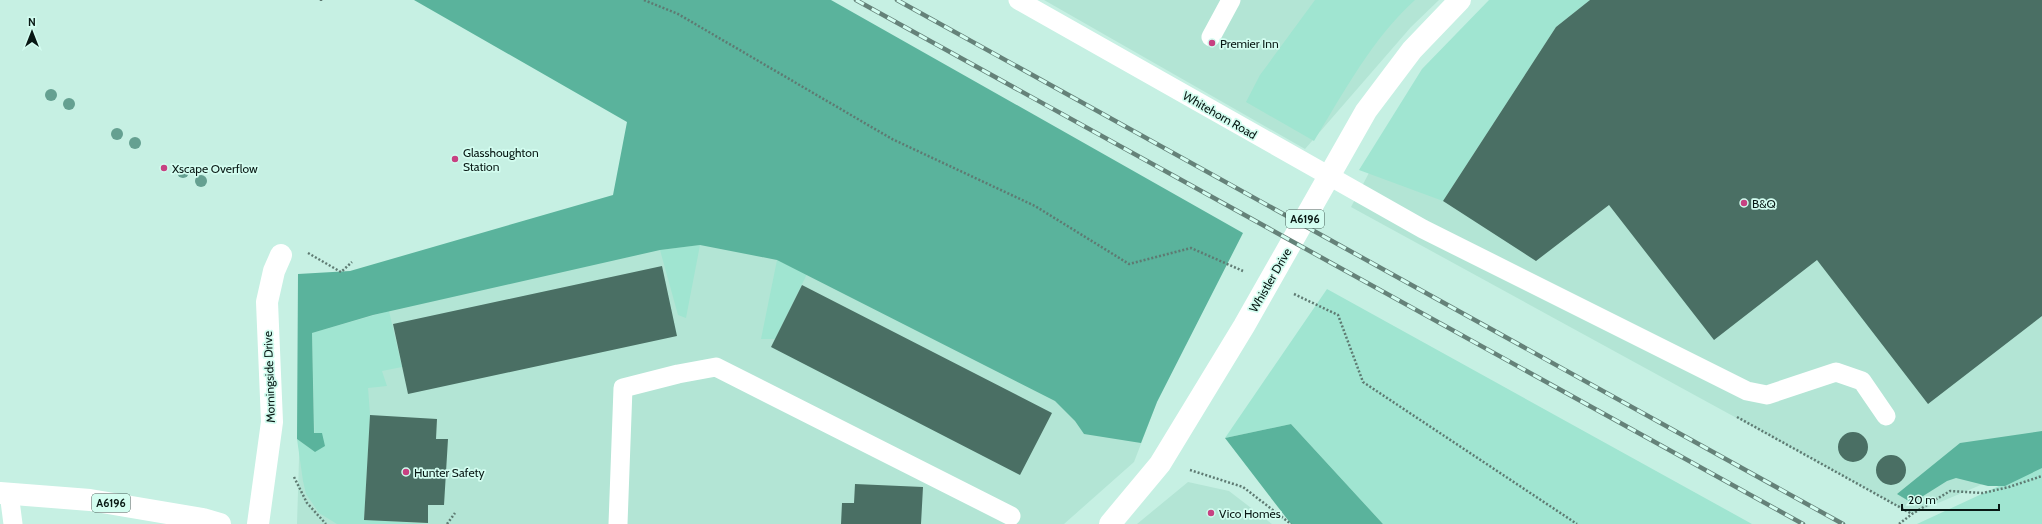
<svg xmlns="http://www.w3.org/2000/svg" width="2042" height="524" viewBox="0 0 2042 524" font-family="Cabin,sans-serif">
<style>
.built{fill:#b3e5d5}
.green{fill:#a0e5d1}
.forest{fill:#5ab39c}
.building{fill:#4a6f64}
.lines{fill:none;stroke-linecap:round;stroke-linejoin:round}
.path{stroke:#5e7a72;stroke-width:2.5;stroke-dasharray:2 2;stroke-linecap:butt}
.lane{stroke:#fff;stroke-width:19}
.street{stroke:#fff;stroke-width:22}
.primary{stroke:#fff;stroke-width:22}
.rail-casing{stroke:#658279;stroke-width:4.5}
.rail{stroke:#d3fdf0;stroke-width:3;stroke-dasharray:9;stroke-linecap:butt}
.tree{fill:#65a091}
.poi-dot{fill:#c74182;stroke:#d3fdf0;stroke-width:1.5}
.labels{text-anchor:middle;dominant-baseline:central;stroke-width:3.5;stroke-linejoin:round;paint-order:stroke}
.shield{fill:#d3fdf0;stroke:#455d56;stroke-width:1}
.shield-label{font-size:11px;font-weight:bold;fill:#081814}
.poi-label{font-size:12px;fill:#081814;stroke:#d3fdf0;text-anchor:start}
.street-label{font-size:12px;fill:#081814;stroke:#d3fdf0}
</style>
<rect width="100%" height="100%" fill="#c6f0e3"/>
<path class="built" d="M1044,0H1439L1411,27L1305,149Z
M1501,0H2042V459L1912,514L1351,207L1421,74Z
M746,191L1157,402L1134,462L1064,524H297L304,297Z
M1188,482L1229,491L1272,524H1137Z"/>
<path class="green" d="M1315,0H1415C1372,39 1344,92 1314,141L1246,102L1260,75Z
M1489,0H1590L1556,27L1443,201L1359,170L1422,69Z
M700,245L686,318L678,315L660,250Z
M777,260L807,274L775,339H761Z
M1327,289L1752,524H1383L1291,424L1225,438Z
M389,311L402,367L382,371L387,386L368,388L370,415L364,519L427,524H337L319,513L306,494L303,481L297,439L315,452L312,333Z
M2042,466V524H1917Z"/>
<path class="forest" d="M414,0H831L1243,233L1157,402L1141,443L1084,434L1075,421L1055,401L777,260L700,245L660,250L373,315L312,333L314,433H322L325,446L315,452L297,439L298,274L350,271L613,195L627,122Z
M1291,424L1383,524H1291L1225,438Z
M2042,431V468L2005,486H1988L1956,478L1947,481L1912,503L1897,494L1960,443Z"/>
<path class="building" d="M1590,0H2042V316L1928,404L1817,260L1714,340L1609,205L1536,261L1443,201L1556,27Z
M662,266L677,336L408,394L393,324Z
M802,285L1052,413L1020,475L771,347Z
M370,415L437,419L436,439H448L444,505H428V523L364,520Z
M1838 447a15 15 0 1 1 30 0a15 15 0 1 1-30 0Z
M1876 470a15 15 0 1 1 30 0a15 15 0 1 1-30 0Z
M855,484L923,487L921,524H841L842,503H854Z"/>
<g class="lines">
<path class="path" d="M644,0L678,14L892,139L1035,206L1129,264L1191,248L1243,271
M321,1V0
M308,253L341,272L352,262
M1294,294L1338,315L1363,382L1577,524
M1737,417L1912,514
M1190,470L1243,487L1291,524
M294,477L307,503L326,524
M447,524L455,513
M1899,524L1912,514L1950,491L1983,493L2009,487L2042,476"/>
<path class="lane" d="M1018,0L1423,229L1747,391L1767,395L1836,372L1862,381L1886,416
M1211,37L1231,0
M9,493L13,524
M618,524L623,388L678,374L716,367L1011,516"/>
<path class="street" d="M258,524L272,422L267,302L274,271L281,255"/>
<path class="primary" d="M0,493L90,500L203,519L220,524
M1110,524L1160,464L1244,326L1366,111L1412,50L1460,0"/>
<g class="rail-casing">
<path id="rail" d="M856,0L1803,524
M897,0L1843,524"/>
</g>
<use href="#rail" class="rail"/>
</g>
<g class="tree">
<circle cx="51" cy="95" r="6"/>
<circle cx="69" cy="104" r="6"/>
<circle cx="117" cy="134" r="6"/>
<circle cx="135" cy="143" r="6"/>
<circle cx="183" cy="172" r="6"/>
<circle cx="201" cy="181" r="6"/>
</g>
<g class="poi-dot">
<circle cx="1212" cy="43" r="4"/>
<circle cx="455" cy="159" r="4"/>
<circle cx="164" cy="168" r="4"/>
<circle cx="1744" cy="203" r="4"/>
<circle cx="406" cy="472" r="4"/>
<circle cx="1211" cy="513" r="4"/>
</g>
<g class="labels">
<g class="shield">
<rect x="1286" y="210" width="38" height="18" rx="3"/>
<rect x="92" y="494" width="38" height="18" rx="3"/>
</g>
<g class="shield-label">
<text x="1305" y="219">A6196</text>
<text x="111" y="503">A6196</text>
</g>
<g class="poi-label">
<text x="1220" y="43">Premier Inn</text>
<text x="463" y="152">Glasshoughton<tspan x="463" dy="14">Station</tspan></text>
<text x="172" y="168">Xscape Overflow</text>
<text x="1752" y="203">B&amp;Q</text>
<text x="414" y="472">Hunter Safety</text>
<text x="1219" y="513">Vico Homes</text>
</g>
<g class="street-label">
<text transform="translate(1220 115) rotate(30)">Whitehorn Road</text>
<text transform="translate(1270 280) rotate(-60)">Whistler Drive</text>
<text transform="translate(269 377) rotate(-92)">Morningside Drive</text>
</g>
</g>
<g transform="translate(32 32)" stroke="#d3fdf0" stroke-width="3" paint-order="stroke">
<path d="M0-3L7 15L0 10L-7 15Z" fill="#081814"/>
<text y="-6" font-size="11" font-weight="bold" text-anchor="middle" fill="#081814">N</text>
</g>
<path d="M1902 504v6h97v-6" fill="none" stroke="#081814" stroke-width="2"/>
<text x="1908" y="504" font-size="12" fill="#081814" stroke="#d3fdf0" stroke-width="3" paint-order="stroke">20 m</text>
</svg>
